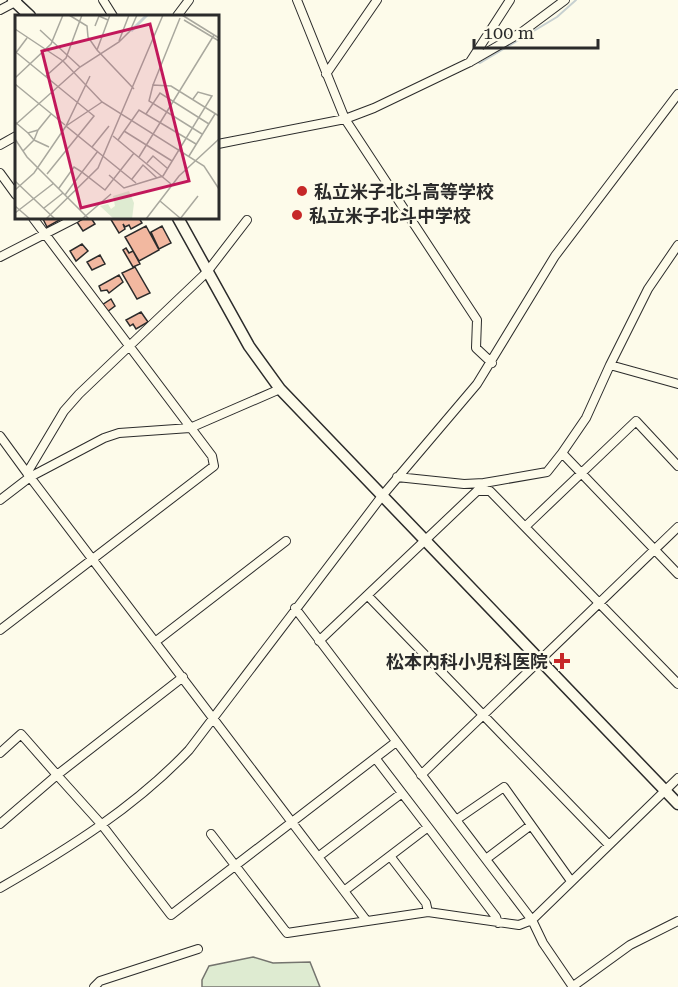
<svg xmlns="http://www.w3.org/2000/svg" width="678" height="987" viewBox="0 0 678 987" font-family="'Roboto Serif','Noto Sans JP',serif">
<style>
.green{fill:#deebd1;stroke:#74746e;stroke-width:1.5}
.lines{fill:none;stroke-linecap:round;stroke-linejoin:round}
.stream{stroke:#c7d0d0;stroke-width:2}
.building{fill:#f2b8a0;stroke:#2b2b2b;stroke-width:1.5}
.street-casing{stroke:#2b2b2b;stroke-width:10}
.secondary-casing{stroke:#2b2b2b;stroke-width:13}
.street{stroke:#fdfbea;stroke-width:8}
.secondary{stroke:#fdfbea;stroke-width:10}
.poi-dot{fill:#c62828;stroke:#fdfbea;stroke-width:2}
.labels{text-anchor:middle;dominant-baseline:central;stroke-width:4.5;stroke-linejoin:round;paint-order:stroke}
.poi-label{font-size:18px;font-weight:bold;fill:#2b2b2b;stroke:#fdfbea;text-anchor:start}
.inset-river{fill:none;stroke:#c7d0d0;stroke-width:3}
.inset-road{fill:none;stroke:#a9a89e;stroke-width:1.5}
.view{fill:#c2185b;fill-opacity:0.15;stroke:#c2185b;stroke-width:3}
.inset-edge{fill:none;stroke:#2b2b2b;stroke-width:3}
</style>
<rect width="100%" height="100%" fill="#fdfbea"/>
<path class="green" d="M253,957L273,963L310,962L320,987H202V980L209,966Z"/>
<g class="lines">
<path class="stream" d="M476,61L480,63L557,17L576,0"/>
</g>
<path class="building" d="M46,218H63L47,227L43,219Z
M85,218H91L95,224L83,231L77,222Z
M110,218H139L142,223L131,229L129,225L125,227L123,224L125,229L119,233Z
M146,226L159,250L139,261L125,237Z
M162,226L171,243L159,249L151,232Z
M82,244L88,251L76,261L70,251Z
M126,248L129,253L133,251L140,264L133,267L123,250Z
M100,255L105,264L92,270L87,262Z
M135,267L150,293L137,299L122,273Z
M119,275L123,282L109,293L107,290L101,291L99,286Z
M111,299L115,306L107,312L102,305Z
M141,312L148,322L136,329L133,324L130,326L126,320Z"/>
<g class="lines">
<g class="street-casing">
<path id="street" d="M103,0L113,16
M297,0L345,119L477,320L476,348L492,363
M0,10L17,1
M177,16L189,0
M470,62L510,0
M326,74L377,0
M218,144L345,119L374,108L470,62L522,32L565,0
M0,145L16,136
M0,173L16,195
M0,257L76,218
M610,365L648,289L678,245
M678,384L610,365L586,418L562,453L678,574
M280,389L190,428L119,433L104,438L30,477L366,920
M0,436L27,473
M397,477L464,484L484,483
M484,491V483L547,472L562,453
M0,500L30,477L27,473L64,411L79,394L207,272L247,220
M526,526L636,421L678,466
M368,596L609,845
M295,608L532,920L543,943L573,987
M0,630L214,466L212,456L33,218
M319,641L477,491H490L678,684
M155,642L286,541
M183,677L57,775L102,825L171,915L396,742
M0,753L21,734L57,775L0,824
M376,759L428,827
M421,775L678,527
M456,820L504,787L571,881
M211,834L287,933L428,912L519,925L532,920L678,778
M390,856L426,903L428,912
M318,857L402,793
M486,859L531,825
M0,888C68,849 135,807 189,750L382,496L477,384L555,256L678,94
M344,891L428,827L496,917L498,923
M94,987L100,981L198,949
M572,987L630,945L678,921"/>
</g>
<g class="secondary-casing">
<path id="secondary" d="M13,0L30,16
M178,218L249,346L280,389L678,804"/>
</g>
<use href="#street" class="street"/>
<use href="#secondary" class="secondary"/>
</g>
<g class="poi-dot">
<circle cx="302" cy="191" r="6"/>
<circle cx="297" cy="215" r="6"/>
<path d="M559 652h6v6h6v6h-6v6h-6v-6h-6v-6h6z"/>
</g>
<g class="labels">
<g class="poi-label">
<text x="314" y="191">私立米子北斗高等学校</text>
<text x="309" y="215">私立米子北斗中学校</text>
<text x="548" y="661" text-anchor="end">松本内科小児科医院</text>
</g>
</g>
<g transform="translate(15 15)">
<rect width="204" height="204" fill="#fdfbea"/>
<path d="M114,176L119,188L117,204H99L85,191L93,189L96,194L100,191L98,181Z" fill="#deebd1"/>
<path class="inset-river" d="M116,16L132,0"/>
<path class="inset-road" d="M54,0L72,11L73,22L82,35L119,74M167,0L204,23M169,5L204,26M80,11L84,1L93,5M0,14L48,46L87,87L189,151L204,174M25,15L65,52M104,26L114,0M82,35L95,0M2,38L79,101L32,159M0,39L12,23M31,61L51,43L67,0M0,63L36,29L48,0M0,69L50,110M138,70L165,3M87,87L51,111L121,168M131,99L145,78L194,109M0,107L13,118L23,115L36,99M0,110L65,52L104,27L115,16L122,0M23,115L19,125L34,132M109,116L157,146M187,119L134,86L138,70L156,71L204,101M98,121L156,169M0,124L12,142L74,204M103,125L124,95L181,129M77,132L94,111M8,136L19,125L13,118M83,136L67,157L90,175L119,138M174,141L200,99M124,142L199,20M132,148L138,141L152,153M94,160L109,173L148,161L197,81L183,77L178,84M117,164L128,150L142,163M0,166L40,204M44,173L59,152L67,157L50,180M0,175L19,158L51,111L75,61M145,186L165,203M0,191L15,204M29,193L48,178M0,198L39,168M31,204L83,153L148,0M67,204L96,179M131,204L164,161L204,124M165,204L183,181"/>
<path class="view" d="M135,9L174,166L66,193L27,36Z"/>
<rect width="204" height="204" class="inset-edge"/>
</g>
<path d="M474 39v9h124v-9" fill="none" stroke="#2b2b2b" stroke-width="3"/>
<text x="483" y="39" font-size="18" fill="#2b2b2b" stroke="#fdfbea" stroke-width="4.5" paint-order="stroke">100 m</text>
</svg>
